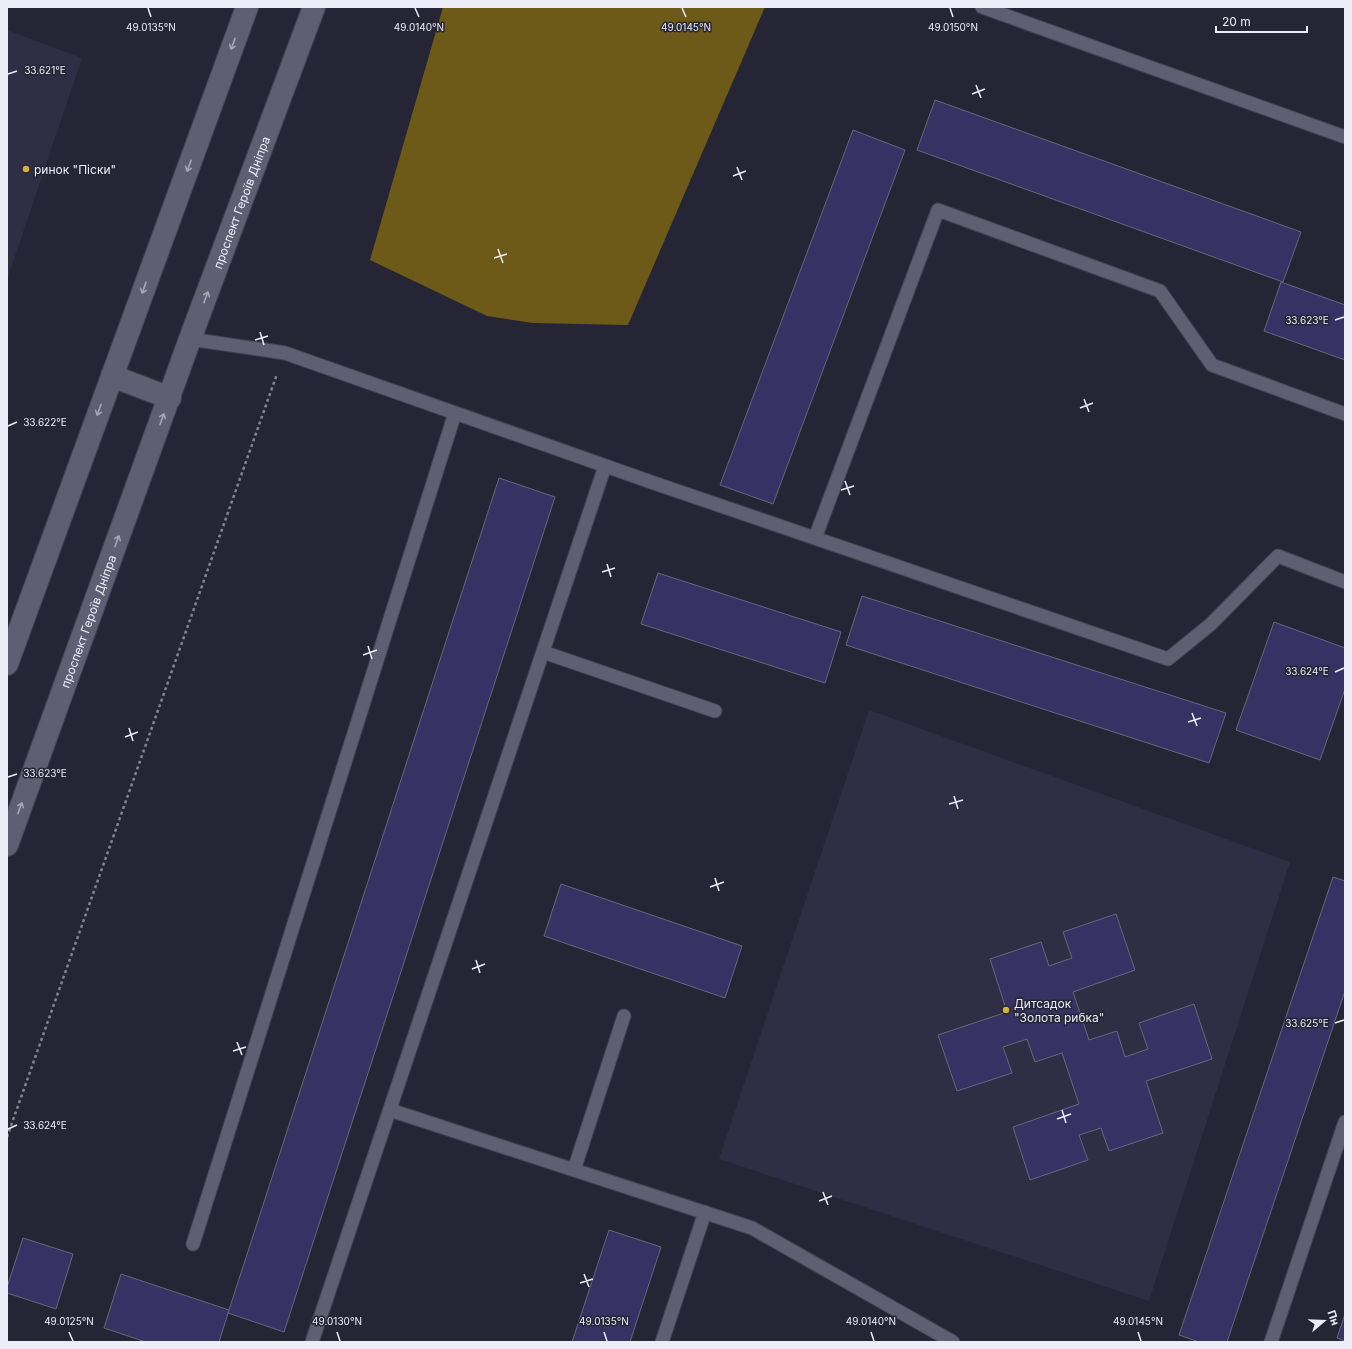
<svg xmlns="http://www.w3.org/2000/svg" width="1352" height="1349" viewBox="0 0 1352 1349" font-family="Inter,sans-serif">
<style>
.built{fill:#2f2e44}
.forest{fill:#6d5a18}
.building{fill:#373264;stroke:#67677b}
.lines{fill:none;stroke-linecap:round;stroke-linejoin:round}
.lane-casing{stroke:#444352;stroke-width:15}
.secondary-casing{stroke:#444352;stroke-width:24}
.path{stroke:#838391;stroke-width:2.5;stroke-dasharray:3 3;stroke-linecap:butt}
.lane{stroke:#5f5e72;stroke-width:13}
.secondary{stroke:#5f5e72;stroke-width:22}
.oneway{stroke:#a6a6b5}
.ticks{fill:none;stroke:#ededf8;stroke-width:1.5}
.poi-dot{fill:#d9b334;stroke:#252536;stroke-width:1.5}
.labels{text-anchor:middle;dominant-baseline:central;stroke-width:3;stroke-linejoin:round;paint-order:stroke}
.poi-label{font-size:12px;fill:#ededf8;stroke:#252536;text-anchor:start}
.street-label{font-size:12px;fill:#ededf8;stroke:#252536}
.ticks-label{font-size:10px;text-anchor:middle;fill:#ededf8;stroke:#252536;stroke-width:3;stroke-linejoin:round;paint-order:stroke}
</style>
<rect width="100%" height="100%" fill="#252536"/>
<path class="built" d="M7,30L82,58L7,280Z
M869,710L1290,862L1149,1301L719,1159Z"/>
<path class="forest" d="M443,7H765L628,325L533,323L487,316L370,260Z"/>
<path class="building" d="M935,100L1301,232L1283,282L917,150Z
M853,130L905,150L773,504L720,485Z
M1281,282L1345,305V360L1264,331Z
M499,478L555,497L284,1332L228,1313Z
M658,573L841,632L825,683L641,624Z
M862,596L1226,713L1209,763L846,645Z
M1274,622L1345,648V689L1320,760L1236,730Z
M1333,877L1345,881V991L1227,1342H1199L1179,1335Z
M561,884L742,946L725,998L544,936Z
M1116,914L1135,970L1073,992L1089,1040L1117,1031L1125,1057L1148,1049L1139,1023L1194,1004L1212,1059L1146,1081L1163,1133L1109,1151L1101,1128L1079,1135L1088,1160L1030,1180L1013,1127L1079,1104L1062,1053L1035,1062L1027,1039L1003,1047L1012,1073L957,1091L938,1035L1007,1012L990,959L1041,942L1049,966L1072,958L1063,932Z
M609,1230L661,1247L630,1342H572Z
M23,1238L73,1254L56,1309L7,1293V1287Z
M121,1274L229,1310L219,1342H146L104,1328Z
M1345,1314V1341L1337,1338Z"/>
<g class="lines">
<g class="lane-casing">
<path id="lane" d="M982,7L1345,137
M190,339L285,353L654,483L1168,659L1211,624L1278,556L1345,582
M815,538L938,210L1160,291L1212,365L1345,414
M543,652L715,711
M390,1110L752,1228L953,1342
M574,1170L624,1016
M193,1244L455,413
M312,1342L605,466
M662,1342L705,1212
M1271,1342L1345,1122"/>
</g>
<g class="secondary-casing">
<g id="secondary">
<path d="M112,376L170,398"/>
<path d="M7,664L247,7"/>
<path id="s1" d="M7,845L190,339L314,7"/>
</g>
</g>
<path class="path" d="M7,1137L277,374"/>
<use href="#lane" class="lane"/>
<use href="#secondary" class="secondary"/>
</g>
<defs><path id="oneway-shaft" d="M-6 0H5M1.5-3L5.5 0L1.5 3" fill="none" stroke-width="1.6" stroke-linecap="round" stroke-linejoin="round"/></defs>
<g class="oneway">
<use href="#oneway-shaft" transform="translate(233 44) rotate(110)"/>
<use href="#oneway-shaft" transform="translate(189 166) rotate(110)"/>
<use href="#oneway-shaft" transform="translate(144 288) rotate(110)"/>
<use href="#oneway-shaft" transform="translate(206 297) rotate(-70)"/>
<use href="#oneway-shaft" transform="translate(99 410) rotate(110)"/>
<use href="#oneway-shaft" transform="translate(162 419) rotate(-70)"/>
<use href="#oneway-shaft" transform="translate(117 541) rotate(-70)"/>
<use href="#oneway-shaft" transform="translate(20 808) rotate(-70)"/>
</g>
<path class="ticks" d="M148,8L151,17M415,8L419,17M682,8L686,17M950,8L953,17M8,74L17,71M976,85L981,98M972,94L985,89M737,167L742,180M733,176L746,171M498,249L503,263M494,258L507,254M1335,320L1344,317M260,332L264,345M255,340L268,336M1084,399L1089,412M1080,408L1093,403M8,426L17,422M845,481L850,495M841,490L854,486M607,564L611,577M602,572L615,568M368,646L372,659M363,655L377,650M1335,672L1344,668M1192,713L1197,726M1188,722L1201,718M129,728L133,741M125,737L138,732M8,777L17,774M954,796L958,809M949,804L963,800M715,878L719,891M710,887L724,882M476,960L480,973M472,969L485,964M1335,1023L1344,1020M237,1042L242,1055M233,1051L246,1047M1062,1110L1066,1123M1057,1119L1071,1114M8,1129L17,1125M823,1192L828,1205M819,1201L832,1196M584,1274L589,1287M580,1283L593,1279M69,1332L73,1341M337,1332L340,1341M604,1332L607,1341M871,1332L874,1341M1138,1332L1141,1341"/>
<g class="poi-dot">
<circle cx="26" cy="169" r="4"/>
<circle cx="1006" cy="1010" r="4"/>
</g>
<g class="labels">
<g class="poi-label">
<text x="34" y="169">ринок "Піски"</text>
<text x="1014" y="1003">Дитсадок<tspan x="1014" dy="14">"Золота рибка"</tspan></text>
</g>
<g class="street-label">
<text stroke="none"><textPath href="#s1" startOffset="684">проспект Героїв Дніпра</textPath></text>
<text stroke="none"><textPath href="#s1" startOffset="238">проспект Героїв Дніпра</textPath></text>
</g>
</g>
<g class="ticks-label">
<text x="151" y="31">49.0135°N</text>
<text x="419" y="31">49.0140°N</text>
<text x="686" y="31">49.0145°N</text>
<text x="953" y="31">49.0150°N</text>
<text x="45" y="74">33.621°E</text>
<text x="1307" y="324">33.623°E</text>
<text x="45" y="426">33.622°E</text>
<text x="1307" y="675">33.624°E</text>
<text x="45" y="777">33.623°E</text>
<text x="1307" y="1027">33.625°E</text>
<text x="45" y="1129">33.624°E</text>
<text x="69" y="1325">49.0125°N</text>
<text x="337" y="1325">49.0130°N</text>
<text x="604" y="1325">49.0135°N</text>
<text x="871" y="1325">49.0140°N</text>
<text x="1138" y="1325">49.0145°N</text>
</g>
<rect width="1352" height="1349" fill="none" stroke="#ededf8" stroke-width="16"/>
<g transform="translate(1324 1321) rotate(71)" stroke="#252536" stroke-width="3" paint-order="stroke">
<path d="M0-3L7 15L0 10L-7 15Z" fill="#ededf8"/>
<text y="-6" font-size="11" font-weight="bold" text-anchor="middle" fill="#ededf8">Пн</text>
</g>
<path d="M1216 26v6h91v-6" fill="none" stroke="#ededf8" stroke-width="2"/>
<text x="1222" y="26" font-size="12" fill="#ededf8" stroke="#252536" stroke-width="3" paint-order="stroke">20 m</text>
</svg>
